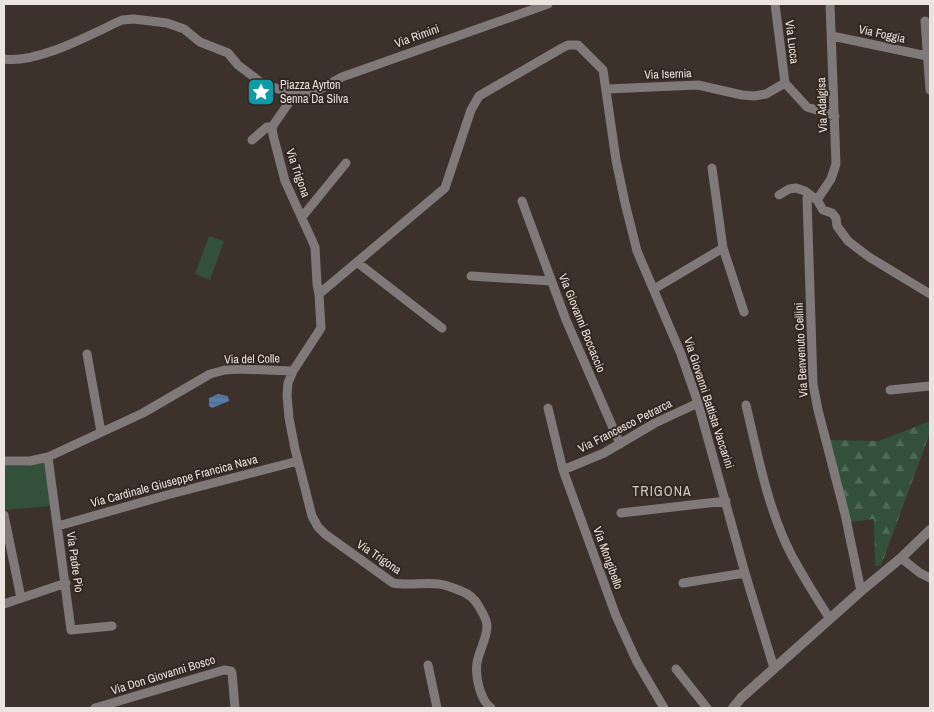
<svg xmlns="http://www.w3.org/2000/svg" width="934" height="712" viewBox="0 0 934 712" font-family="'Archivo Narrow',sans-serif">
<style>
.grass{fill:#33513a}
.forest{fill:url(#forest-firs)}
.water{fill:url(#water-rules)}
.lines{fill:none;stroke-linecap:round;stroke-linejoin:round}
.minor{stroke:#80797a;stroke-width:9}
.tertiary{stroke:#80797a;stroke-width:10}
.labels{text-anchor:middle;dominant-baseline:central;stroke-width:4;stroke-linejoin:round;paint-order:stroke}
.street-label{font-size:12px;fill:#eae3de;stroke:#322721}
.poi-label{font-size:12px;fill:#eae3de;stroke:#322721;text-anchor:start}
.neighbourhood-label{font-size:14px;letter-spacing:1px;fill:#d5c6be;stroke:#322721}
</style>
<defs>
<pattern id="forest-firs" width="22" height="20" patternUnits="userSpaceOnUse" patternTransform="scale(1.25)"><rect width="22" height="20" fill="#33513a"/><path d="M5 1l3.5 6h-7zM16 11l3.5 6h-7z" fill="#516a56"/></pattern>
<pattern id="water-rules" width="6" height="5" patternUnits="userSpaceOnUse" patternTransform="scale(1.25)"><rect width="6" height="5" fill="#577ca9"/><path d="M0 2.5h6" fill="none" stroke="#506680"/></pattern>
</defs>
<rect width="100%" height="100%" fill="#3c312b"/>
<path class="grass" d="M209,236L224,241L210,280L195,274Z
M46,462L51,506L5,510L4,502V466H26Z"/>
<path class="forest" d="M930,421V433L881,566H875L874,519L850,522L829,440L879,441Z"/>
<path class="water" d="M218,394L228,396L229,401L212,408L209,406V398Z"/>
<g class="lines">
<path class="minor" d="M775,4L785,83
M925,21L930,90
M832,36L927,56
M4,59C38,64 91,34 122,20L134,19L167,23L184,29L200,42L228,53L238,65L263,84L297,95
M607,89L698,85L742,95L754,96L766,94L785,83L807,107L835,116
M252,140L267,127H272
M808,194L807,198L813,384L818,410L845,514L861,591
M779,195L789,189L796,188L805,191L817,200L823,210L832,213L836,218L837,226L848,241L869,257L930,294
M817,200L831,179L836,164L830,4
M522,201L566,320L620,444
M302,217L346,163
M723,248L744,312
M358,263L442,328
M471,276L551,281
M654,289L723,248L712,168
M319,294L317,284L315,247L285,181L273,135L272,127L290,101L297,95L315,92L342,77L548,4
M87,354L101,432
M293,371L288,383L287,395L289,418L295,449L312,516L318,527L325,534L393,583C409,586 424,582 439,584C446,585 454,588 461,591C469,594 474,598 478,605C482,612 487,619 487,626C487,639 479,650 477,663C475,676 480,700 491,708
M890,390L930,386
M746,405C758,456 768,510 792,556C804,578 817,599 830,619
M548,408L563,470L616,616L637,662L664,708
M48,457L71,630L112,626
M4,461H30L48,457L143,413L210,374L225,370L239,369L293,371L321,328L319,294L445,188L471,110L479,96L562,48L568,45H578L603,70L616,160L625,203L637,251L681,354L698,403L745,573L774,668
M563,470L604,453L655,423L698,403
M621,513L726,501
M4,515L21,598
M58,526L167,495L298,461
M901,558L920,573L930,578
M683,583L745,573
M4,604L66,583
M428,665L437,708
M676,669L707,708
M95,708L224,670L231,671L232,673L235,708"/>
<path class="tertiary" d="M733,708L741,698L861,591L901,558L930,530"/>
</g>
<defs>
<g id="sight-square" transform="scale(1.4375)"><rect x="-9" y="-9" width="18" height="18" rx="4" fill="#0f9aa8" stroke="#322721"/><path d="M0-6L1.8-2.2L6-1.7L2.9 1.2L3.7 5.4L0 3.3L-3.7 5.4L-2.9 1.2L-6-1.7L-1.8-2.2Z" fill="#fff"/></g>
</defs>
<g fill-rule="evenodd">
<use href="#sight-square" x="261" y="92"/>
</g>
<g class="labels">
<g class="street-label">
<text transform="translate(882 34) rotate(12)">Via Foggia</text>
<text transform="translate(417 36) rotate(-20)">Via Rimini</text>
<text transform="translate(792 42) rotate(83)">Via Lucca</text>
<text transform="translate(668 74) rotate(-2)">Via Isernia</text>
<text transform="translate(822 105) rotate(-92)">Via Adalgisa</text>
<text transform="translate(298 173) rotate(71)">Via Trigona</text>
<text transform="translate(582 323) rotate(68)">Via Giovanni Boccaccio</text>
<text transform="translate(801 350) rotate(-93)">Via Benvenuto Cellini</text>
<text transform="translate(252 359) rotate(-1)">Via del Colle</text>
<text transform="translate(709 403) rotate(72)">Via Giovanni Battista Vaccarini</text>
<text transform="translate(625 426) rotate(-27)">Via Francesco Petrarca</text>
<text transform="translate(174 481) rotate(-15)">Via Cardinale Giuseppe Francica Nava</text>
<text transform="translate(379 557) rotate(34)">Via Trigona</text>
<text transform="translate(608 558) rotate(70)">Via Mongibello</text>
<text transform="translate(75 562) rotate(82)">Via Padre Pio</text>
<text transform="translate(163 675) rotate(-17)">Via Don Giovanni Bosco</text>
</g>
<g class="poi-label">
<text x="280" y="85">Piazza Ayrton<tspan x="280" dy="14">Senna Da Silva</tspan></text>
</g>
<g class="neighbourhood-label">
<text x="662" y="491">TRIGONA</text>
</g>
</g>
<rect width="934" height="712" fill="none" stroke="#eae3de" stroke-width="10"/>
</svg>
